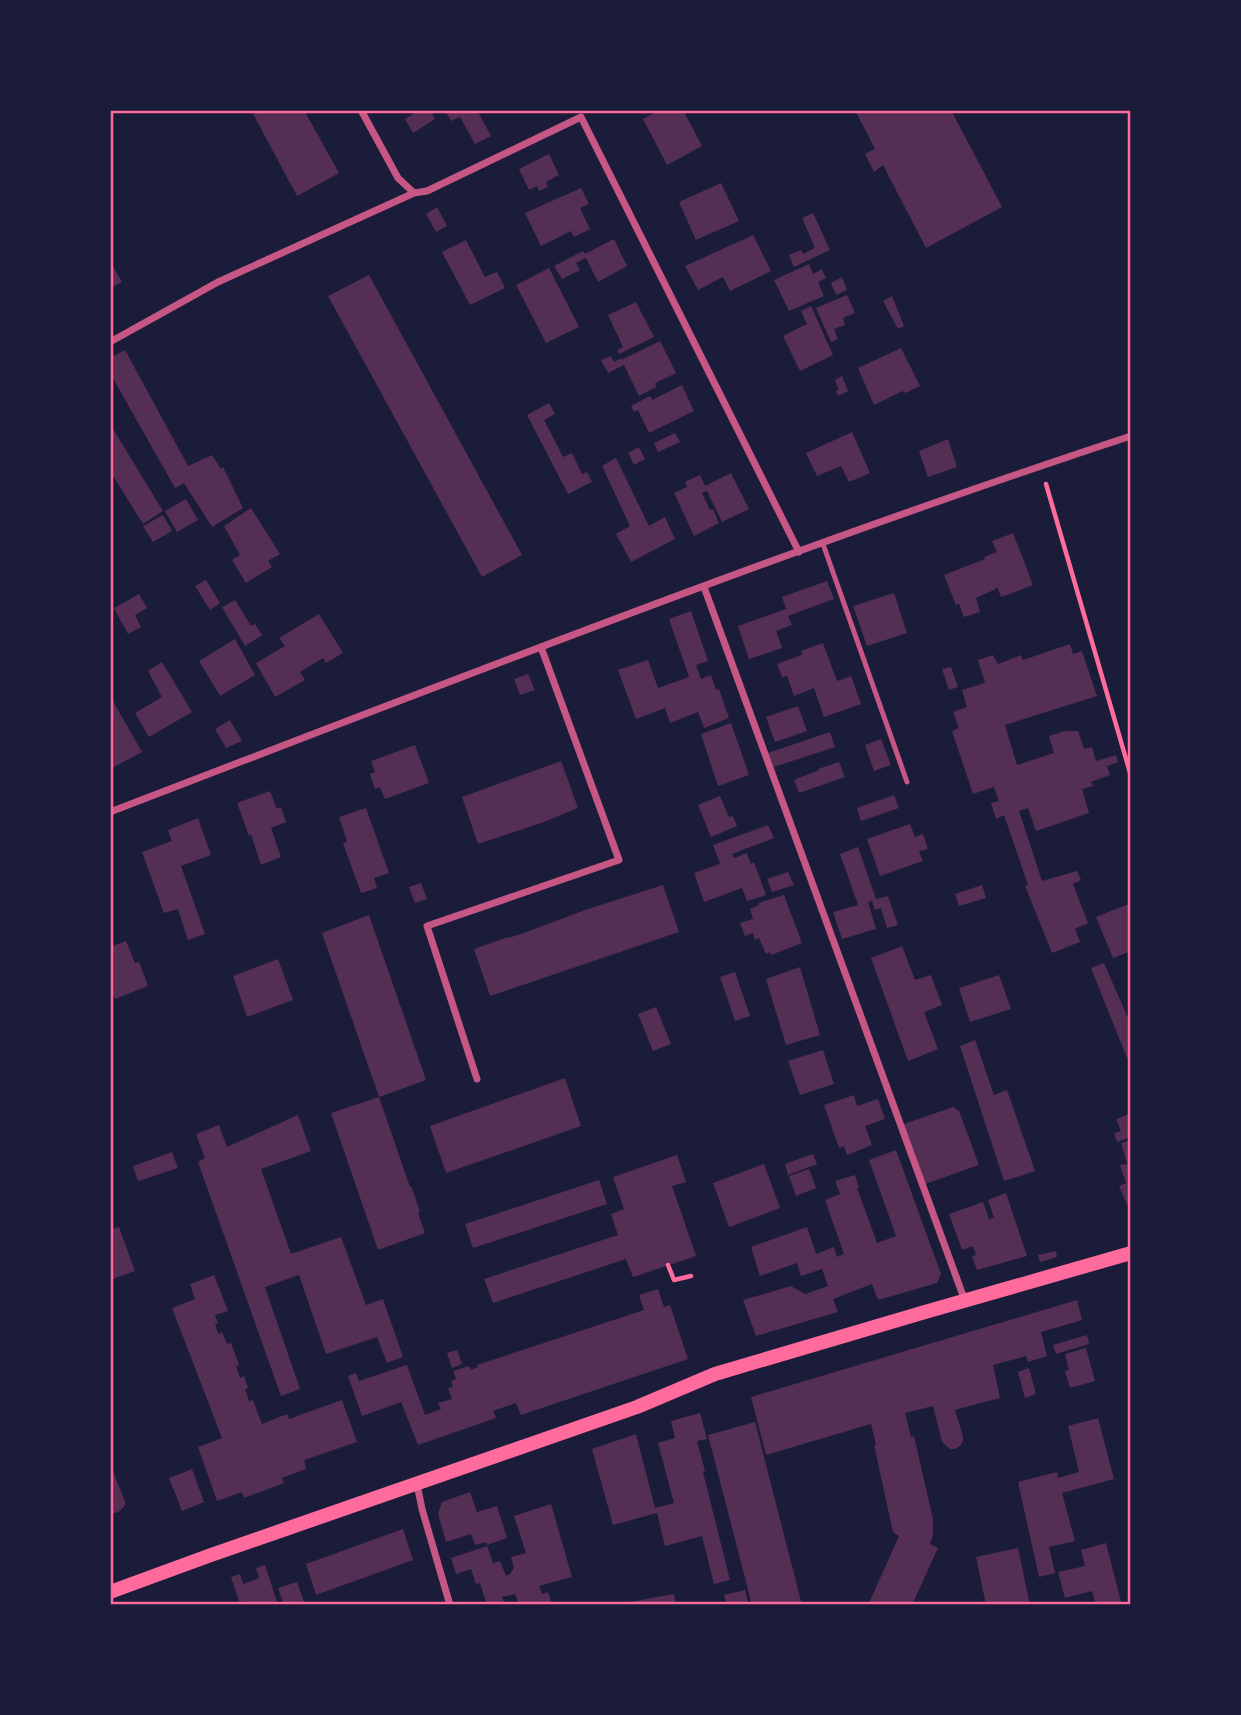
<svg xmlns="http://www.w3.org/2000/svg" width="1241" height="1715" viewBox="0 0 1241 1715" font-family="Spectral,serif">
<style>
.building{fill:#542f53}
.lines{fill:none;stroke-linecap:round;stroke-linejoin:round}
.path{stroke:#ff6b9d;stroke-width:4.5}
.service{stroke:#c65784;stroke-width:5}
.minor{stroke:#c65784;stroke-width:7}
.secondary{stroke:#ff6b9d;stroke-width:14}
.neatline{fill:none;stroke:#ff6b9d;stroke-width:2.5}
</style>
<rect width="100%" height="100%" fill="#1b1b3a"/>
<path class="building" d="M251,110H304L339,173L297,196Z
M419,110H430L435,119L413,133L405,119Z
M445,110H477L491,136L475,144L460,117L451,121Z
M660,110H683L702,146L667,165L643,119Z
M855,110H951L1002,207L926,248L883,165L874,172L865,154L875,149Z
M549,154L559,175L546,182L548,187L539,191L537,186L529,190L519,169Z
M721,183L739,221L696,240L679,202Z
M581,188L589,204L580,208L590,229L574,237L571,231L541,246L525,213Z
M437,207L447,226L436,232L426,214Z
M813,213L830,250L794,267L789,255L801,250L803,254L815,248L802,218Z
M753,235L771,271L730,291L723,277L698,290L685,266Z
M614,239L627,266L598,282L586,258L576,263L580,270L562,279L554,266L583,251L585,254Z
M466,240L485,277L497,272L505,288L470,305L442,252Z
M110,261L122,282L110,288Z
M809,264L813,274L822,269L826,278L818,282L824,296L789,311L774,280Z
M549,268L579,327L546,343L516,285Z
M369,275L522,555L482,577L328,296Z
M842,277L847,290L836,295L831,283Z
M847,295L855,313L843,318L845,325L834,329L838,339L831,342L816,308Z
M892,296L904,326L898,329L883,301Z
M636,302L654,337L619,354L617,350L623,347L608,315Z
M811,306L833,355L800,371L783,336L807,324L801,311Z
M660,341L676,373L655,383L656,387L639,396L624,365L608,373L601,360L611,356L614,362L621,358V360Z
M901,348L920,386L905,393L903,391L874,405L858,368Z
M125,350L188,466L212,455L221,469L223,467L243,508L212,527L184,483L175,488L110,373V358Z
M842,376L848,391L838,396L836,391L839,390L835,380Z
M682,385L694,411L649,433L638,410L634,412L631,406L650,396L652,400Z
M549,403L555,414L544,420L556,443L563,457L572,453L582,474L587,472L592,482L568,494L527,415Z
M110,424L163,511L143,524L110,471Z
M852,432L870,473L849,482L841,466L817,476L806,453Z
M675,433L680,442L658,452L654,443Z
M948,439L957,467L928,477L919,451Z
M639,447L645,459L634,465L628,453Z
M616,458L649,526L665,517L675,539L631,562L616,534L630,526L602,466Z
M731,473L749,509L722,522L707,491L702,493L710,510L713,509L719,523L694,536L674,493L687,487L685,482L700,475L705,486Z
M186,499L198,520L177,532L165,511Z
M251,508L280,554L268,561L272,567L246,583L232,560L240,555L224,526Z
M163,515L172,531L153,542L143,526Z
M1013,533L1033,585L1001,597L997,587H996V589L976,598L980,612L964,617L959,604L956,605L944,575L985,559L984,557L997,552L992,541Z
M206,580L220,603L210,610L195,586Z
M827,581L834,599L788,616L792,625L776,631L782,648L749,659L738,626L786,609L782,597Z
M894,593L907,633L867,646L853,606Z
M139,594L147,608L135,615L141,627L128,634L114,608Z
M235,600L251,626L255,624L262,635L245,646L222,607Z
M691,611L708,661L696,665L701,679L711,675L716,690L719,689L729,718L704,728L698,712L670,723L665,708L636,719L618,670L648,660L658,688L689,677L669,619Z
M319,614L343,653L326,663L323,658L300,672L305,680L275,697L256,663L285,646L279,638Z
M235,639L255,675L220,696L199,661Z
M823,643L837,681L851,676L861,704L824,717L814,688L794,696L787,676L782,677L777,664L802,655L801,651Z
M1070,644L1073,654L1082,651L1097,696L1005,725L1017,765L1054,753L1049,736L1065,731H1078L1084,749L1092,747L1096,761L1116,755L1118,762L1107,766L1110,775L1091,782L1093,786L1082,789L1089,813L1036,831L1028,808L1019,811L1042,881L1077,871L1081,880L1073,884L1088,923L1075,929L1080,942L1052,953L1025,886L1028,885L1004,815L996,819L991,803L999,801L994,787L973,794L952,731L959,728L953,712L967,707L962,690L985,683L978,660L993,655L998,664L1021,655L1023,660Z
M162,662L192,712L149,737L135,713L162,697L148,671Z
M951,667L958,687L949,690L942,669Z
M528,674L535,690L520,695L514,679Z
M110,696L142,752L110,769Z
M798,706L807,731L775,742L766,717Z
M230,720L242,741L226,748L215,729Z
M731,723L749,775L718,786L701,734Z
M830,732L835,747L774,767L768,753Z
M881,739L891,765L874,771L865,745Z
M415,745L429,783L385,799L380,787L375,789L370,774L375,772L371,761Z
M561,761L578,808L544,822L478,844L462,797Z
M839,762L845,777L799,793L794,780L819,770L818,769Z
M270,791L277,809L281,807L286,822L271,828L281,857L261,865L251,834L249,836L237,803Z
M894,795L899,808L861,821L857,808Z
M720,796L729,817L733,816L737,826L711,837L698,805Z
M366,808L389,873L374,878L377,888L361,893L343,843L347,842L339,817Z
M198,818L211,855L181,866L205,934L188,940L178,909L164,913L142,852L172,841L168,830Z
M910,824L915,837L923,834L928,849L919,851L923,861L880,876L867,839Z
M768,825L774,838L732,854L734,858L747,853L751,864L754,862L766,895L747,901L742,888L704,902L694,873L720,864L713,845Z
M858,847L876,899L888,896L898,925L887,928L881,908L875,910L872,901L868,902L876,929L842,939L833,912L858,905L840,854Z
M788,872L794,885L772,892L767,879Z
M421,883L427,899L415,903L409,887Z
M663,885L679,932L490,996L474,949L508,937V938L521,934L585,910Z
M982,885L986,898L959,906L955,894Z
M784,895L802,943L771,955L770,952L766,954L759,938L755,940L753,933L745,936L740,923L753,919L750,909L759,905L758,903Z
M1131,903V951L1113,958L1096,917Z
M369,915L426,1080L379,1097L322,933Z
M126,941L135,963L139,962L148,986L115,999L110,987V947Z
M902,946L915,980L931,975L942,1005L924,1012L938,1049L908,1061L871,958Z
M278,959L293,1000L247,1017L233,976Z
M1104,963L1131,1025V1068L1091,968Z
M800,967L820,1035L786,1045L766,979Z
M735,972L750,1016L735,1021L720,977Z
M999,975L1011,1009L970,1022L959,988Z
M656,1007L671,1044L653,1051L638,1014Z
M975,1040L994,1095L1007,1090L1035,1171L1004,1181L960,1046Z
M823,1050L834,1084L800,1095L788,1061Z
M565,1078L581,1126L446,1173L430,1126Z
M854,1095L857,1106L878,1099L885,1119L865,1126L872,1145L847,1155L844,1146L839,1148L824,1105Z
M379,1097L410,1187L411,1186L416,1200L420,1212L418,1213L425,1233L378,1250L331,1113Z
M953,1107L959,1111L979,1165L925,1184L904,1124Z
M1131,1113V1137L1117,1142L1114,1133L1121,1131L1116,1119Z
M298,1115L311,1151L261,1169L291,1254L341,1237L366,1305L383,1299L403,1357L387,1363L377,1337L326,1354L299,1275L265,1287L300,1389L281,1396L198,1162L205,1158L196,1134L219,1125L227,1147Z
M1131,1140V1213L1119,1186L1126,1183L1120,1165L1127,1164L1121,1143Z
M896,1150L941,1274L937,1283L878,1300L872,1284L833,1299L838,1312L756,1336L743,1300L791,1286L805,1294L828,1286L822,1269L801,1276L797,1263L760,1276L751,1247L807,1227L816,1254L834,1247L837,1257L844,1254L825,1200L840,1194L835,1181L855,1175L859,1187L857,1188L877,1243L896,1236L869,1160Z
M172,1152L178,1168L138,1181L133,1166Z
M813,1154L817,1164L788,1175L785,1164Z
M677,1155L686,1182L672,1186L696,1256L633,1277L626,1259L493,1303L484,1279L618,1235L611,1214L624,1209L613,1177Z
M764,1164L780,1208L729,1227L713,1183Z
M809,1169L816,1188L796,1196L789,1176Z
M599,1180L607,1204L473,1248L465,1224Z
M1006,1193L1027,1256L977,1270L972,1256L976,1255L973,1246L962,1250L949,1214L983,1202L989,1219L994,1218L988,1200Z
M119,1227L135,1271L110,1280V1230Z
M1056,1251L1057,1257L1040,1262L1038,1255Z
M214,1275L228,1311L215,1315L218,1323L215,1324L218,1334L222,1332L227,1344L231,1343L239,1365L236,1367L240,1378L244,1376L248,1388L245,1389L249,1401L253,1400L262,1424L287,1414L289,1419L342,1400L357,1442L304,1460L306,1469L282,1478L284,1483L244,1498L242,1492L217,1501L198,1447L222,1438L172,1308L195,1299L190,1284Z
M658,1289L664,1307L670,1305L688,1359L521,1415L516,1403L493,1411L496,1418L418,1445L401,1402L362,1416L348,1376L356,1373L359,1381L407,1365L425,1415L441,1409L438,1403L452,1399L448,1388L453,1387L451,1381L456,1379L453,1371L469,1366L471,1370L478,1367L477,1365L644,1310L639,1295Z
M1077,1300L1082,1320L1041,1332L1047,1356L1028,1362L1026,1356L993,1365L1000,1398L955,1410L963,1436V1441L960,1446L955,1449H950L942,1442L933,1406L905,1413L911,1437L914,1436L933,1519V1535L930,1544L938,1548L912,1605H868L899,1536L893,1532L874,1445H876L871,1424L766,1455L751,1397Z
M1087,1335L1089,1344L1056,1354L1053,1345Z
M1086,1348L1095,1381L1070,1388L1065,1371L1069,1370L1065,1354Z
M457,1350L462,1364L452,1368L447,1353Z
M1029,1368L1036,1394L1025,1398L1018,1372Z
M700,1413L707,1439L697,1441L705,1471L703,1472L730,1580L714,1584L702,1536L665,1546L657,1513L613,1525L592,1449L636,1434L655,1508L674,1503L658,1443L675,1438L671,1421Z
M1098,1418L1114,1479L1062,1493L1075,1541L1049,1547L1055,1573L1039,1577L1018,1482L1057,1472L1058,1478L1079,1472L1068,1426Z
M755,1422L802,1605H752L708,1435Z
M110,1464L126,1504L120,1511L115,1513H110Z
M192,1469L204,1502L182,1511L169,1478Z
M470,1492L477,1512L497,1506L507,1538L487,1545L486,1542L475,1545L471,1534L446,1542L438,1514L442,1502Z
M551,1504L572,1577L539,1586L542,1594L548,1592L552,1605H519L515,1594L502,1597L505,1605H480L486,1602L480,1583L476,1584L471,1569L456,1574L451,1558L487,1546L493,1563L500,1561L506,1576L510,1574L514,1568L511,1557L526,1553L514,1516Z
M403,1529L413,1560L316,1595L306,1564Z
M1106,1543L1122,1605H1096L1092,1591L1065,1598L1058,1572L1085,1566L1081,1550Z
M1018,1548L1030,1605H986L976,1557Z
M265,1565L278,1605H249L248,1601L240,1604L231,1577L240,1574L243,1584L259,1578L256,1568Z
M297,1582L305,1605H284L278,1588Z
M745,1590L749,1605H727L724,1595Z
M674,1594L676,1605H625L624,1603Z"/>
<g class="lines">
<path class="path" d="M1046,484L1131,776
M668,1265L674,1280L691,1276"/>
<path class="service" d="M823,544L907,782"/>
<path class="minor" d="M361,110L398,178L414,193
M110,342L218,282L414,193L427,191L581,117L799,552
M704,587L965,1301
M110,812C449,682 787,549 1131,436
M477,1079L427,926L619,860L541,647
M417,1484L422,1509L450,1605"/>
<path class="secondary" d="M110,1592L211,1555L637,1407L715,1374L925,1312L1131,1253"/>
</g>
<rect width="1241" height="1715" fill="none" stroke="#1b1b3a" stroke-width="224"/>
<rect x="112" y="112" width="1017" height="1491" class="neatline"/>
</svg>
